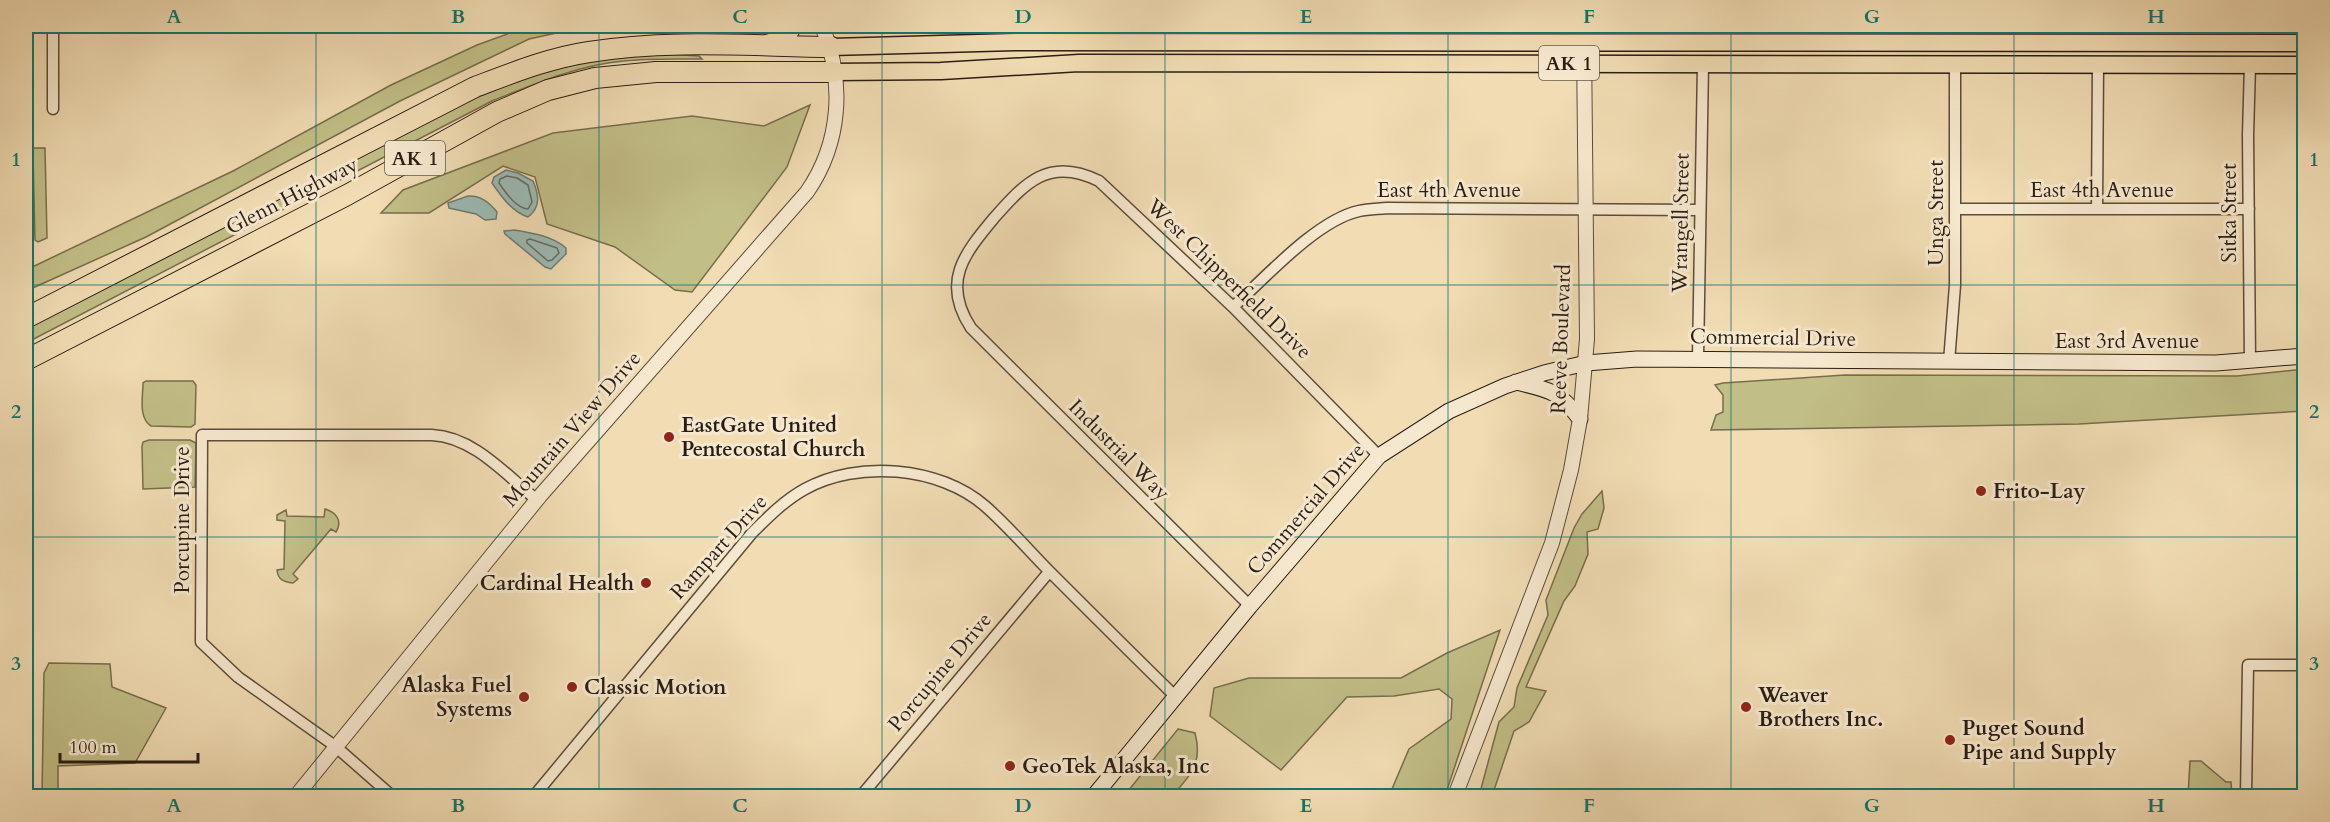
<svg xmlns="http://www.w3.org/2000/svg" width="2330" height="822" viewBox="0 0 2330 822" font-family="Cardo,serif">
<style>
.green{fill:#c2be87;stroke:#766e4d;stroke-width:1.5}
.water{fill:#9cbab4;stroke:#6e7b74;stroke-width:1.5}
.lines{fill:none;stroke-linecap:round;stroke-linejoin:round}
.shore{stroke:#626c64;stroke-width:1.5}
.minor-casing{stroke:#5b4d3b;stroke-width:13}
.tertiary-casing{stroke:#5b4d3b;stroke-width:16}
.secondary-casing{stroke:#291d13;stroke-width:17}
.trunk-casing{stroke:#291d13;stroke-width:19}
.motorway-casing{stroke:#291d13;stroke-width:22}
.minor{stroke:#f6e8ce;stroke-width:10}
.tertiary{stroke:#f6e8ce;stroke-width:14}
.secondary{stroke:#f6e8ce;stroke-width:15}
.trunk{stroke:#f1dcb3;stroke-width:16}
.motorway{stroke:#f1dcb3;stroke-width:20}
.grid{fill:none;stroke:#0f766e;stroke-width:1.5;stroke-opacity:0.55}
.poi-dot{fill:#8f2418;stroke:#f6e8ce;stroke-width:2}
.labels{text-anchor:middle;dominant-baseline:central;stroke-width:6;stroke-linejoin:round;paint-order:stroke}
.shield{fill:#f6e8ce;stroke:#665a4b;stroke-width:1.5}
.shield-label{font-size:20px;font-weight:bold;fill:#291d13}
.street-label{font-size:21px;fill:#291d13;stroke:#f6e8ce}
.poi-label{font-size:21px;font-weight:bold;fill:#291d13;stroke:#f6e8ce;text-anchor:start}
.neatline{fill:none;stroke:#0f766e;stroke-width:2}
.grid-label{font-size:20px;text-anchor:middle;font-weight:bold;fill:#0f766e}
</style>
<rect width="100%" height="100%" fill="#f1dcb3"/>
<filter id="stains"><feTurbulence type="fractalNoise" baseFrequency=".00333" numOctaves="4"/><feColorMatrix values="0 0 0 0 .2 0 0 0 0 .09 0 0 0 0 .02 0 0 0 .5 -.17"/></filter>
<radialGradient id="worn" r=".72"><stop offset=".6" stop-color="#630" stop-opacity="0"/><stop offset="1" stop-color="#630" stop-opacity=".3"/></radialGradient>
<path class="green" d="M529,26H588L529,39L400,101L146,237L26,291V270L233,171L391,85L477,45Z
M665,54L699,56L702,59C676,59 650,58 624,61C578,65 534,84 492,101L26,343V329L467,102L520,78L588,61L618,56Z
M810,105L787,167L692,292L675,290L615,247L547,224L535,177L503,166L429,213H381L403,190L553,133L692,116L764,126Z
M27,148H45L47,238L38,242L35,240L33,155L28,154Z
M2304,369V411L2079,424L1711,430L1716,415L1723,412V395L1715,385L1723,383L1845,375L2237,376Z
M146,381H193L196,385L195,424L191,427L151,426C138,418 143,396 143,383Z
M149,440H190L196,443L195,487L143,489L142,446L143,442Z
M1602,491L1604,508L1598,529L1587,532L1588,554L1575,586L1564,601L1526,687L1546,691L1529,722L1514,731L1492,796H1479L1499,722L1514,707L1517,688L1548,615L1546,600L1574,528L1582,514Z
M325,509C336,512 343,521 336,532L331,529L293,574L298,579L293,583C284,582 278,580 277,570L284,569L285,521L277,520V515L286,510L287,516L324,517Z
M1500,630L1445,796H1389L1409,749L1451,719L1452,699L1439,689L1394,696L1347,697L1281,770L1210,716L1214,688L1249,678H1401L1447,653Z
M49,663L110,664L112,687L166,708L135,763L58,766V796H42L44,673Z
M1178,729L1195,733C1203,763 1191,775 1172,796H1124Z
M2190,761H2201L2226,782H2231L2232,796H2188Z"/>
<path class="water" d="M506,170L518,173L533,181C539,195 541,207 528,217C512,212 501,196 492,183L494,177Z
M468,196C481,195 490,203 497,212L496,219L485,220L476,214L449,208L448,203Z
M515,230C533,233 552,236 566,248V254L551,269L545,267L505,234L504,231Z"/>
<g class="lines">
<path class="shore" d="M507,176L517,178L528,185L532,202L528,209C516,208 506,193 499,183L500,179Z
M530,239L557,248L559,253L552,260L548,261L527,243V240Z"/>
<g class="minor-casing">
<path id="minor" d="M53,26V109
M1955,209H2249
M2097,209L2098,63
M1233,307C1265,278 1317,220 1359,211C1368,209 1378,209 1387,208L1700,210
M1698,358L1703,64
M2250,361L2248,135L2250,65
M1949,362L1955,285V64
M1250,606L971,328C941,282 964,254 994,218C1025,183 1049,156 1099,181L1233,307L1379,456
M392,796L335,746L238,677L201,642L202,435H432C474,437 506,475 537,500
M534,796L752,533C768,517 785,500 805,489C857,460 939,466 985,506C1009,527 1030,552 1052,574C1093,615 1134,656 1175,696
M861,796L1049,572
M2246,796L2248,665H2304"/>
</g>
<g class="tertiary-casing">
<path id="tertiary" d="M296,796L540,496L807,192C841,143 845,81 822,26
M1455,796L1552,543L1571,470L1580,419L1587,339L1584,43"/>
</g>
<g class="secondary-casing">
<path id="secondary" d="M1516,382C1550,390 1559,391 1580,419
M1094,796L1250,606L1379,456L1449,411L1505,386L1544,373L1586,363L1637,359L2216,363L2304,356"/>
</g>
<g class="trunk-casing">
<path id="trunk" d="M831,47L1015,42L2304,43
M834,72L941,71L1079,63L2304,65"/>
</g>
<g class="motorway-casing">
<path id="motorway" d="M767,45C779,42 787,37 791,26
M26,318L475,87C512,73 549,58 589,52C668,39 751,46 831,47
M26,360L347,195L497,112L548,90L595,78L656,72H834"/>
</g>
<use href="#minor" class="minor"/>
<use href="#tertiary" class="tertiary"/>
<use href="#secondary" class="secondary"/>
<use href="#trunk" class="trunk"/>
<use href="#motorway" class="motorway"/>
</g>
<path class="grid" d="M316,26V796M599,26V796M882,26V796M1165,26V796M1448,26V796M1731,26V796M2014,26V796M26,285H2304M26,537H2304"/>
<g class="poi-dot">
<circle cx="669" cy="437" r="6"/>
<circle cx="1981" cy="491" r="6"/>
<circle cx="646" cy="583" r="6"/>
<circle cx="572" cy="687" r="6"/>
<circle cx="524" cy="697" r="6"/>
<circle cx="1746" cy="707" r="6"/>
<circle cx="1950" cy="740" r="6"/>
<circle cx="1010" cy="766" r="6"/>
</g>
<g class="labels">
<g class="shield">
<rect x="1539" y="46" width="60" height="34" rx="4.5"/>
<rect x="385" y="141" width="60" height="34" rx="4.5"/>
</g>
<g class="shield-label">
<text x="1569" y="63">AK 1</text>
<text x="415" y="158">AK 1</text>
</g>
<g class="street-label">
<text x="1449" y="190">East 4th Avenue</text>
<text x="2102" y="190">East 4th Avenue</text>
<text transform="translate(292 196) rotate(-27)">Glenn Highway</text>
<text transform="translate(1936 213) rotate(-90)">Unga Street</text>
<text transform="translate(2229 213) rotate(-90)">Sitka Street</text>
<text transform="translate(1681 223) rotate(-89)">Wrangell Street</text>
<text transform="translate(1229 279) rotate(44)">West Chipperfield Drive</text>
<text transform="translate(1773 338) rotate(1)">Commercial Drive</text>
<text transform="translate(1561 339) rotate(-88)">Reeve Boulevard</text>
<text x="2127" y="341">East 3rd Avenue</text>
<text transform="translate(572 429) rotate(-49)">Mountain View Drive</text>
<text transform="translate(1119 450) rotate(45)">Industrial Way</text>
<text transform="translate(1306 509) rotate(-49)">Commercial Drive</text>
<text transform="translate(182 520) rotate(-90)">Porcupine Drive</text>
<text transform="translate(719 547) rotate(-48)">Rampart Drive</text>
<text transform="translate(940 672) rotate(-50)">Porcupine Drive</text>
</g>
<g class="poi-label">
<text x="681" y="425">EastGate United<tspan x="681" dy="24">Pentecostal Church</tspan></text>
<text x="1993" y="491">Frito-Lay</text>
<text x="634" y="583" text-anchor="end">Cardinal Health</text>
<text x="512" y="685" text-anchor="end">Alaska Fuel<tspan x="512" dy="24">Systems</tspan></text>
<text x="584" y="687">Classic Motion</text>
<text x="1758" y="695">Weaver<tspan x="1758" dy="24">Brothers Inc.</tspan></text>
<text x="1962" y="728">Puget Sound<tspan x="1962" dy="24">Pipe and Supply</tspan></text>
<text x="1022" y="766">GeoTek Alaska, Inc</text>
</g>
</g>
<rect width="2330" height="822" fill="none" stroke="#f1dcb3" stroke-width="66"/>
<path d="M60 753v9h138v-9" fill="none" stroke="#291d13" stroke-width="3"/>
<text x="69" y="753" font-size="18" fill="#291d13" stroke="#f6e8ce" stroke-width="4.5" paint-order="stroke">100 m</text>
<rect x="33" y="33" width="2264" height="756" class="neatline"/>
<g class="grid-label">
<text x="174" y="23">A</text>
<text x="458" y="23">B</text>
<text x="740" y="23">C</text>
<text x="1023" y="23">D</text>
<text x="1306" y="23">E</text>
<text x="1589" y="23">F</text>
<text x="1872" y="23">G</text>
<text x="2156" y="23">H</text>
<text x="16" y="166">1</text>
<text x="2314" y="166">1</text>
<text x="16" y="418">2</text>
<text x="2314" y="418">2</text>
<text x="16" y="670">3</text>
<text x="2314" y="670">3</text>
<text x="174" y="812">A</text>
<text x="458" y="812">B</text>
<text x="740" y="812">C</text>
<text x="1023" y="812">D</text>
<text x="1306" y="812">E</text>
<text x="1589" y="812">F</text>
<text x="1872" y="812">G</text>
<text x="2156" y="812">H</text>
</g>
<rect width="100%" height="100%" filter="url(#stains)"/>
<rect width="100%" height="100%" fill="url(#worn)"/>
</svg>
